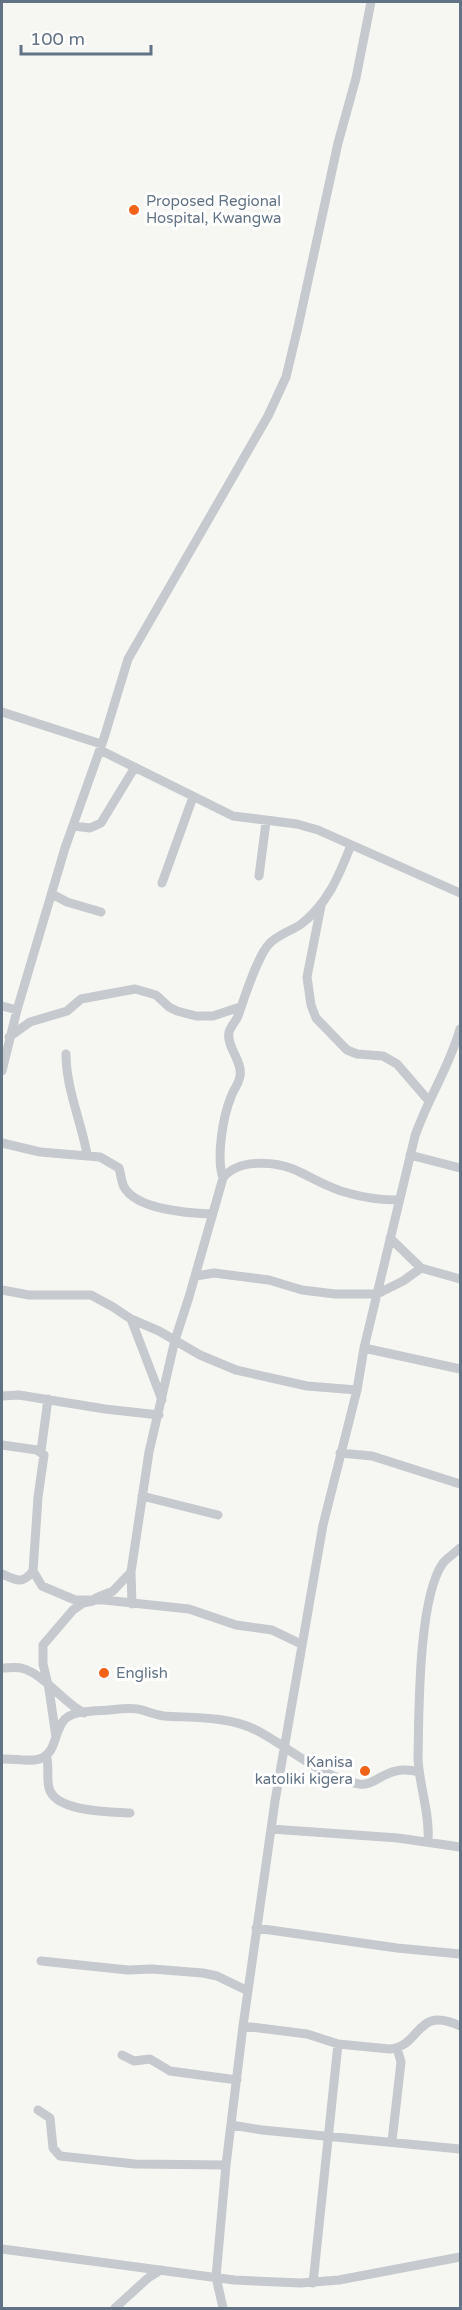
<svg xmlns="http://www.w3.org/2000/svg" width="462" height="2310" viewBox="0 0 462 2310" font-family="'Varela Round',sans-serif">
<style>
.lines{fill:none;stroke-linecap:round;stroke-linejoin:round}
.minor{stroke:#c6c9cd;stroke-width:9}
.poi-dot{fill:#f06319;stroke:#fff;stroke-width:2}
.labels{text-anchor:middle;dominant-baseline:central;stroke-width:6;stroke-linejoin:round;paint-order:stroke}
.poi-label{font-size:15px;fill:#637386;stroke:#fff;text-anchor:start}
</style>
<rect width="100%" height="100%" fill="#f6f7f3"/>
<g class="lines">
<path class="minor" d="M2,712L101,744
M100,750L233,816L297,824L318,830L460,893
M74,826L90,828L101,823L135,767
M259,876L266,822
M162,883L193,797
M52,894L67,902L101,912
M321,906L307,977L311,1005L316,1018L347,1050L357,1054L383,1056L397,1064L429,1101
M2,1006L17,1010
M9,1037L30,1022L67,1011L81,999L135,989L156,995L169,1007L177,1011L196,1016H213L240,1007
M66,1054C66,1088 81,1121 87,1154
M2,1071L17,1010L65,848L104,738L128,659L268,416L286,377L298,327L338,143L356,78L371,2
M2,1143L40,1152L100,1157L119,1168C121,1174 121,1181 124,1187C137,1210 188,1213 212,1214
M410,1155L460,1168
M223,1178C216,1158 223,1116 231,1097C233,1090 239,1084 240,1076C243,1061 226,1047 229,1032C231,1026 236,1021 238,1016C244,999 257,957 269,944C276,936 290,931 300,925C327,905 339,876 351,845
M390,1238L421,1268L460,1279
M196,1276L214,1273L269,1280L302,1290L335,1294H377L403,1281L421,1268
M2,1290L29,1295H91L113,1307L131,1319L159,1331L200,1355L236,1370L307,1386L357,1390
M131,1319L162,1400
M364,1348L460,1369
M2,1396L19,1395L105,1409L159,1415
M2,1445L37,1450L44,1455L38,1497L33,1571L42,1586L75,1600H104L189,1609L236,1625L272,1630L301,1644
M41,1451L48,1399
M340,1453L372,1456L460,1484
M142,1496L218,1515
M2,1574C16,1580 22,1585 33,1571
M132,1604L131,1572L149,1452L175,1340L189,1297L223,1178C237,1159 273,1161 293,1169C312,1177 328,1188 348,1193C365,1198 382,1200 399,1200
M2,1668C8,1668 15,1667 21,1668C45,1674 62,1702 84,1713
M56,1737L49,1689L43,1664V1645L73,1610L83,1603L93,1601L96,1598L113,1591L131,1572
M46,1755C50,1766 46,1777 49,1788C55,1812 110,1812 130,1813
M2,1759C13,1758 32,1763 42,1758C57,1751 54,1730 65,1719C75,1710 98,1711 110,1710C120,1709 132,1707 142,1710C149,1712 156,1715 164,1716C194,1718 230,1716 258,1731C290,1748 322,1778 359,1784C377,1787 386,1763 419,1772
M271,1829L398,1838L460,1847
M428,1841C430,1812 419,1786 418,1758C419,1713 418,1598 443,1563C448,1557 455,1553 460,1548
M256,1928L397,1948L460,1954
M41,1961L128,1970L152,1969L203,1973L217,1976L248,1991
M243,2026L307,2034L338,2044L390,2049C422,2046 415,2005 460,2026
M122,2055L134,2061L150,2059L170,2071L237,2080
M38,2110L50,2118L53,2148L60,2156L135,2164L226,2165
M231,2125L262,2130L460,2149
M392,2141L401,2062L397,2048
M2,2249L234,2280L301,2283L339,2280L460,2257
M313,2283L338,2044
M115,2308L148,2278L161,2270
M223,2308L216,2277L226,2165L243,2026L275,1801L323,1525L357,1390L364,1348L415,1136C428,1098 449,1068 460,1029"/>
</g>
<g class="poi-dot">
<circle cx="134" cy="210" r="6"/>
<circle cx="104" cy="1673" r="6"/>
<circle cx="365" cy="1771" r="6"/>
</g>
<g class="labels">
<g class="poi-label">
<text x="146" y="201">Proposed Regional<tspan x="146" dy="17">Hospital, Kwangwa</tspan></text>
<text x="116" y="1673">English</text>
<text x="353" y="1762" text-anchor="end">Kanisa<tspan x="353" dy="17">katoliki kigera</tspan></text>
</g>
</g>
<rect width="462" height="2310" fill="none" stroke="#637386" stroke-width="6"/>
<path d="M21 45v9h130v-9" fill="none" stroke="#637386" stroke-width="3"/>
<text x="30" y="45" font-size="18" fill="#637386" stroke="#ffffff" stroke-width="4.5" paint-order="stroke">100 m</text>
</svg>
